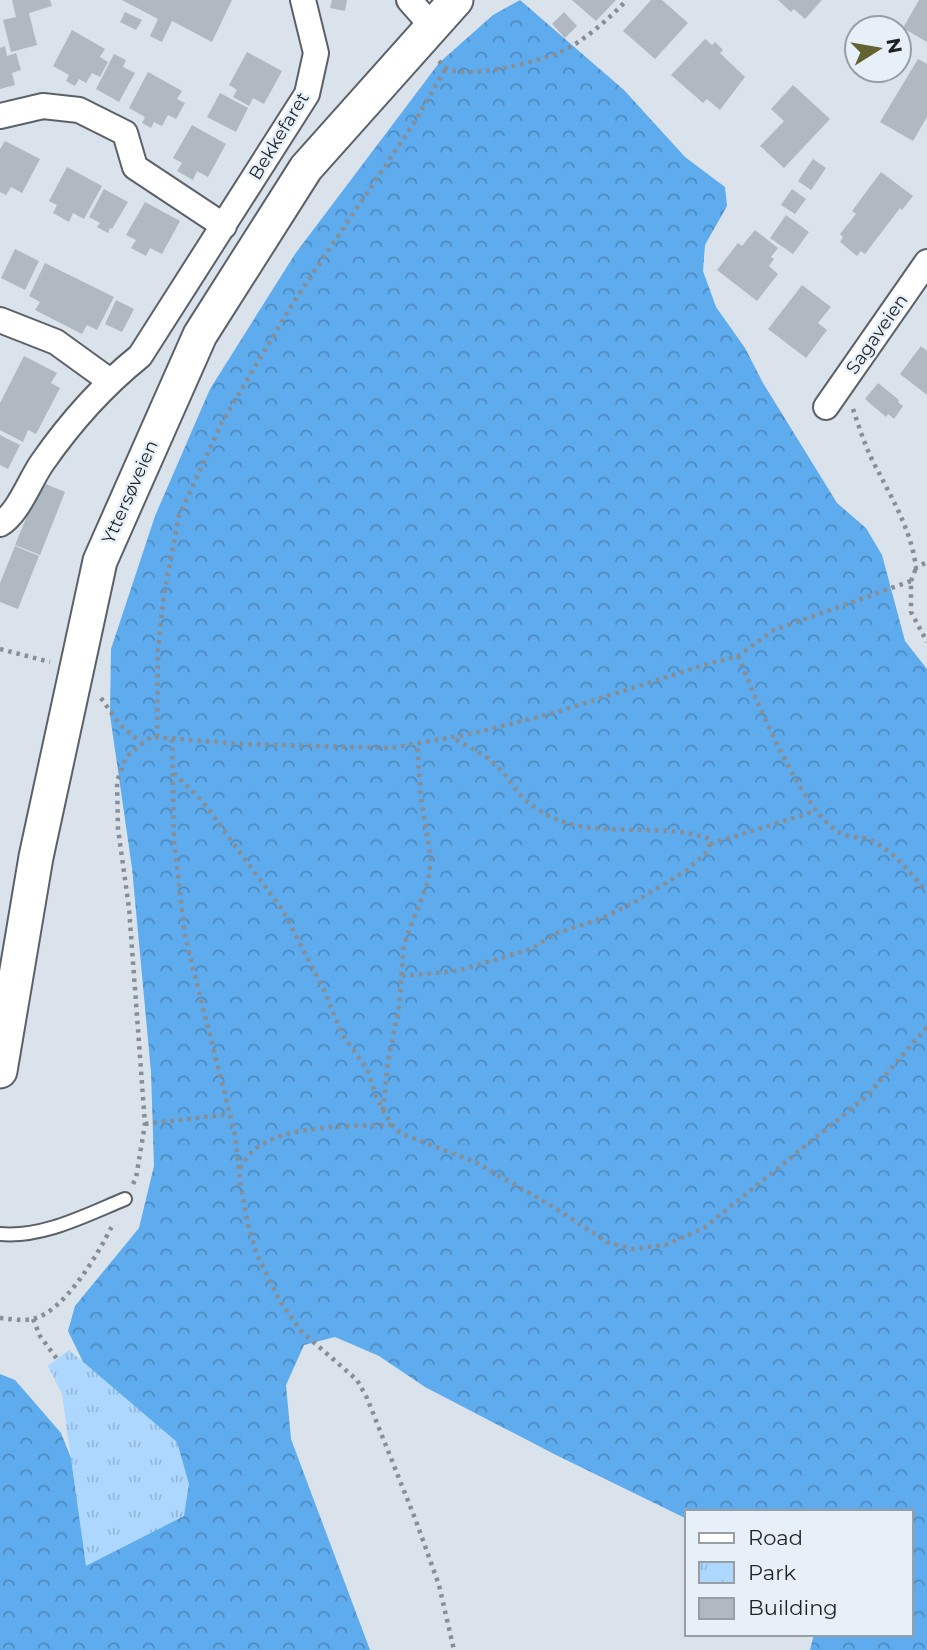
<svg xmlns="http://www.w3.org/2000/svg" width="927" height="1650" viewBox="0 0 927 1650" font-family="Montserrat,sans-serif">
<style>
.forest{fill:url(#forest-crowns)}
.park{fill:url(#park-tufts)}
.building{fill:#b0b8c1}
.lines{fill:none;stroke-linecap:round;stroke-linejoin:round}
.lane-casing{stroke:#5a6168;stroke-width:16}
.street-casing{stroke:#5a6168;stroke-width:28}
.secondary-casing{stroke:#5a6168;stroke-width:37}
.path{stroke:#888e94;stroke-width:4.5;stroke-dasharray:3.5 5;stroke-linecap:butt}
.lane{stroke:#fff;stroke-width:12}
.street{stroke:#fff;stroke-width:24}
.secondary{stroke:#fff;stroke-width:33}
.labels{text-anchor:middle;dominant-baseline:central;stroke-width:5;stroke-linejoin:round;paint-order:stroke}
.street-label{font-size:18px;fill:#1f2225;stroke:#e7f0f9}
</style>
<defs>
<pattern id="forest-crowns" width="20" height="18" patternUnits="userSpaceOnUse" patternTransform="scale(1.75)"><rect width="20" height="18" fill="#5eabed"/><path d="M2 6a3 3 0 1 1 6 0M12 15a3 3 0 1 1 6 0" fill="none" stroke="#4d8bc0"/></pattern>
<pattern id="park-tufts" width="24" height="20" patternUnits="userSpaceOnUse" patternTransform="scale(1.75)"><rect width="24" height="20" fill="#add7fe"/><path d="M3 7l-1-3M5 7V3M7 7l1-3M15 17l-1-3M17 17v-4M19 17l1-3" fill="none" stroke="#94b8da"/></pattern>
</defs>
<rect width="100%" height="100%" fill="#dae3ec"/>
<path class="forest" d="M520,0L624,90L685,157L725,187L727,206L705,245L703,271L716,307L745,348L763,383L837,503L866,528L882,555L905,641L927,669V1650H810L814,1634H911V1512H687V1519L554,1454L425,1387L379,1356L335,1337L304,1345L286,1385L291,1439L370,1650H0V1374L15,1380L61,1433L71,1458L87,1565L176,1442L83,1362L68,1331L75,1306L139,1228L154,1166L151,1072L132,868L110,715L111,649L155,516L210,389L295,254L439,63L493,15Z"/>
<path class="park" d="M69,1350L177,1442L189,1484L184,1516L86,1566L62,1394L48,1366Z"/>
<path class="building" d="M12,0H50L52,6L29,13L37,45L11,52L3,20L16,17Z
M122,0H232L212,42L172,21L162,42L150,36L158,19Z
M332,0H347L345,11L330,8Z
M572,0H616L596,21Z
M651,0H662L688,23L655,59L623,31Z
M778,0H822L805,19L794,9L791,12Z
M919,0H927V42L903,28Z
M125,12L142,20L136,30L120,22Z
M564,12L577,26L565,38L552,24Z
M72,30L105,49L100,57L108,62L100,77L92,73L86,83L79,79L75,86L66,81L69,75L53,66Z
M705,39L712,45L715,42L723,50L720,53L745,77L720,110L707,99L703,103L671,75Z
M5,46L7,56L16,53L21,70L12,73L15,85L0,89V48Z
M247,52L282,71L264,104L253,98L249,106L233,97L237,90L229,85Z
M114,54L126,60L123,67L135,73L119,102L96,89Z
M918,59L927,64V117L913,141L880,122Z
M148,72L182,91L177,99L185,103L176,119L168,115L162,126L154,122L151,128L142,123L145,117L129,108Z
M793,85L830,119L784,168L760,146L784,121L771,109Z
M220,93L248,108L236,132L207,117Z
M192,125L226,144L208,177L197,171L193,180L177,171L182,163L173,158Z
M5,141L40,159L22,193L11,187L6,195L0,192V149Z
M813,159L826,168L811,190L798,181Z
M67,167L102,186L84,219L73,213L69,222L53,213L57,205L49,201Z
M881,172L913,196L902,210L900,208L865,254L861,251L857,256L840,242L843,237L840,234L856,214L852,211Z
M104,189L128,202L112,229L110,228L108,233L97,227L100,223L89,217Z
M792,189L806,199L795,214L781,205Z
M145,202L180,221L162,254L150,248L146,256L131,248L136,240L126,235Z
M786,215L809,232L793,254L770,238Z
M755,230L778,248L771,257L774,259L769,266L778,274L757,301L717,270L738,243L742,246Z
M15,249L39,261L25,290L1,278Z
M45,263L114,297L97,330L87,325L82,334L35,310L40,302L29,296Z
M802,285L831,307L818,323L827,330L806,358L768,329Z
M116,300L134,309L122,332L105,324Z
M921,346L927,351V395L900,374Z
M24,356L57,373L51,383L60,388L36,434L28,430L23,442L0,430V403Z
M878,383L899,400L898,402L903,406L894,419L888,414L886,417L865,399Z
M0,435L20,445L8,469L0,465Z
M41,482L65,492L40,555L15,545Z
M15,546L39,556L18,609L0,602V583Z"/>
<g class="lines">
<g class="lane-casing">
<path id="lane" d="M0,1234C43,1238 86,1215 125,1199"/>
</g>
<g class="street-casing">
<path id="street" d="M409,0L432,26
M0,116L43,106L79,110L125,133L135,167L224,226
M0,320L56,342L110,381
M826,407L927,262
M0,524C18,514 30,480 42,463C69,424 104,385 140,356L307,94L316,53L303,0"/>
</g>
<g class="secondary-casing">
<path id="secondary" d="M0,1071L36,857L100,561L200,335L306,168L456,0"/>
</g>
<path class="path" d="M439,61C440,62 445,68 446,68C468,80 535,62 558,53C584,42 607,20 627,0
M853,409C860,430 867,452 878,471C894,502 912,533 916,568L927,562
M911,581L916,568
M0,649L50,662
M738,656C755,697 802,813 840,833C849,838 862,836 872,841C895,852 910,873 927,892
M101,698L120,725L142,743
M157,737L158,649L164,594L179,516L222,422L293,303L414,123L446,68
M172,739L174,841L185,936L235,1135L241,1188L248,1225L257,1255L281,1303L302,1332L357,1380L367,1398L416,1521L439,1585L454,1650
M174,773L203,802L283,911L324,990L342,1034L367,1069L377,1099L392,1125L400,1133L475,1162L552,1206L607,1242L632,1249L665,1245L704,1228L867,1096L927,1027
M710,844L816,811
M402,976L457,971L531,949L557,933L600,919L633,903L687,870L705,854L710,844L707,838C659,822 605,838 558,820C544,815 527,803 518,792C510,782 504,772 494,763C483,753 466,746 453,738
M383,1110L388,1062L399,1006L404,944L428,882L431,859L421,798L417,743
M145,1124L230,1114
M240,1168C244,1163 248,1155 253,1151C282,1124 354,1126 392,1125
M133,1184L136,1178L145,1124L129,908L118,829L117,781L126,757L151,737L243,744L392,748L475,733L557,712L701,666L738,656L774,630L911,581V612L927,642
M0,1318C10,1319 22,1321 33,1319C65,1311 98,1254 112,1226
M33,1319L40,1336L57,1359"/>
<use href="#lane" class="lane"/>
<use href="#street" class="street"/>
<use href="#secondary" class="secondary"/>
</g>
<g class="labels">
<g class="street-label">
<text transform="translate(279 136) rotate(-59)">Bekkefaret</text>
<text transform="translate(877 334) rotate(-55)">Sagaveien</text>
<text transform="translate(130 492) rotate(-66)">Yttersøveien</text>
</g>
</g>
<rect x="685" y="1510" width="228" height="126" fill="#e7f0f9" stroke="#979ea4" stroke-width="2"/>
<rect x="699" y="1533" width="35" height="10" fill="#ffffff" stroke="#979ea4" stroke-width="2"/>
<text x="748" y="1545" font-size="21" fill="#1f2225">Road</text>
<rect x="699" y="1562" width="35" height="21" fill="url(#park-tufts)" stroke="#979ea4" stroke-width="2"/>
<text x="748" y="1580" font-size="21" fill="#1f2225">Park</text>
<rect x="699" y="1598" width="35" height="21" fill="#b0b8c1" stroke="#979ea4" stroke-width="2"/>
<text x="748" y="1615" font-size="21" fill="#1f2225">Building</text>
<g transform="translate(878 49) rotate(79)"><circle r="33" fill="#e7f0f9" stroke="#979ea4" stroke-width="2"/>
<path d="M0-5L12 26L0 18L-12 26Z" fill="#626330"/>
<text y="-10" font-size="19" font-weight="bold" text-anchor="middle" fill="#1f2225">N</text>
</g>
</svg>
